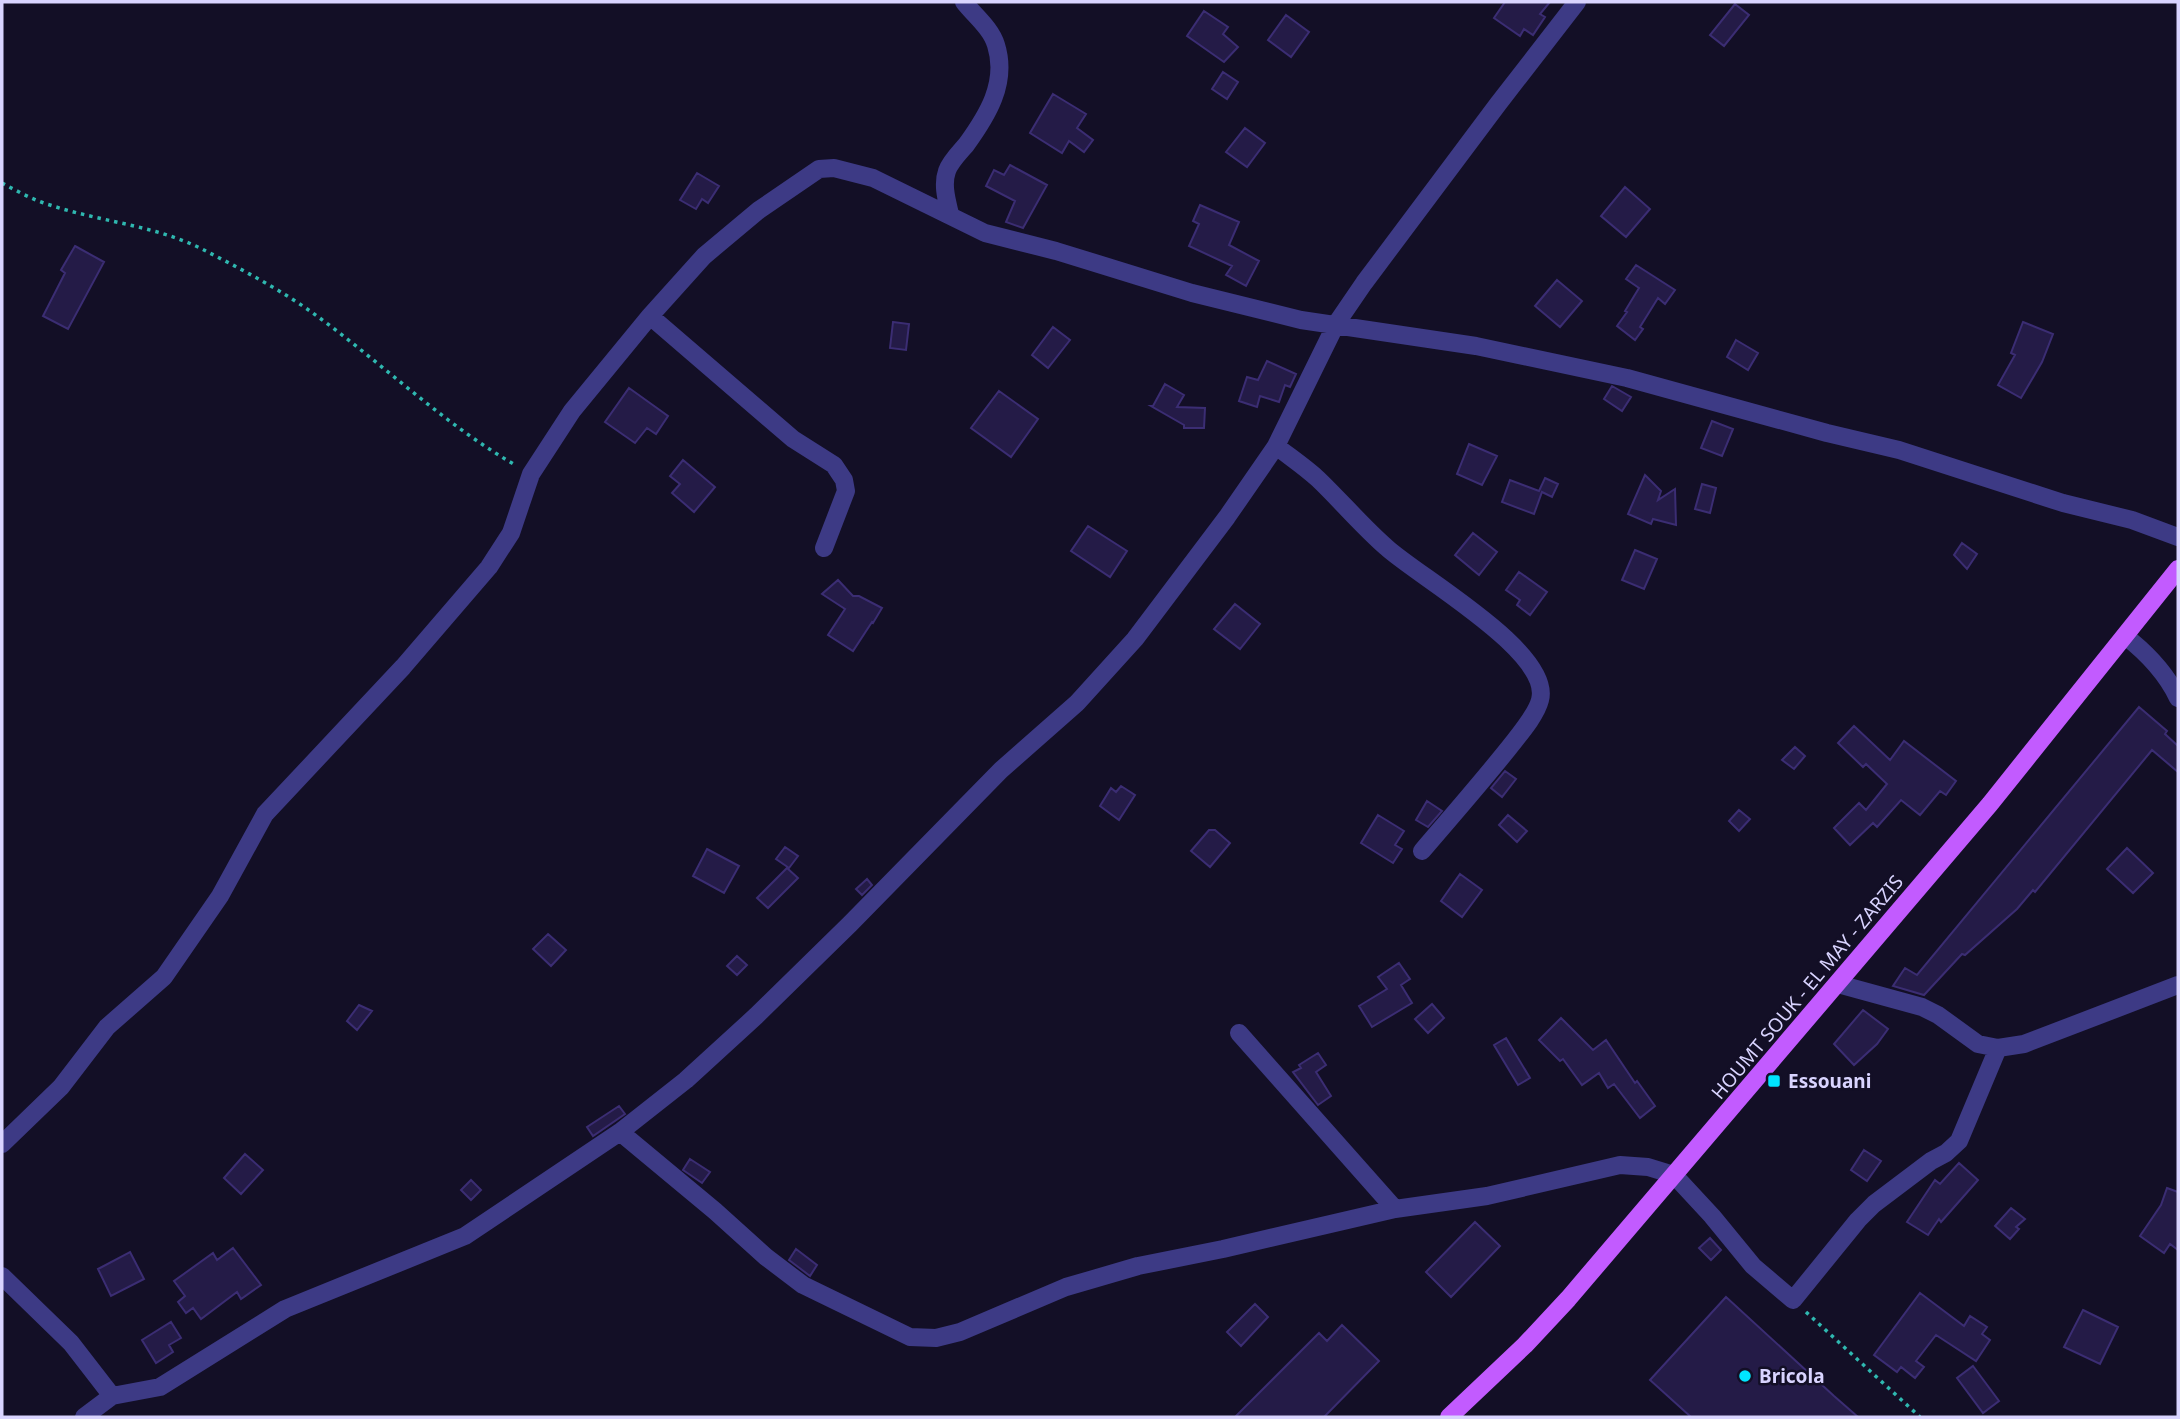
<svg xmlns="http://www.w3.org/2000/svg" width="2180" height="1419" viewBox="0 0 2180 1419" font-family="'Noto Sans',sans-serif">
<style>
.building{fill:#241b47;stroke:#3b2d73;stroke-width:2}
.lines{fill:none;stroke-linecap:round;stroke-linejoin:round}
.path{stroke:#2fb8b0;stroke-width:3.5;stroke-dasharray:3.5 5;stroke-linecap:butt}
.minor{stroke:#3d3a85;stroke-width:18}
.major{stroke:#c25bff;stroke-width:18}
.poi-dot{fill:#00e5ff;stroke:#130f26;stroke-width:2.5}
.labels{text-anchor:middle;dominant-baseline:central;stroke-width:5;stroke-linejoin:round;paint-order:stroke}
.street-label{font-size:19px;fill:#d9d4ff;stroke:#130f26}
.poi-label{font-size:19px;font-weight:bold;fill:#d9d4ff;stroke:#130f26;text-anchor:start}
</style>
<rect width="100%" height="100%" fill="#130f26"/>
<path class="building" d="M1505,2H1550L1540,14L1545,17L1533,35L1524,29L1520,36L1494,18Z
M1735,4L1749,15L1724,46L1710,35Z
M1204,11L1228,27L1223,34L1238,47L1224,62L1187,36Z
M1286,15L1309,32L1291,57L1268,40Z
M1223,72L1238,82L1227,99L1212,89Z
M1053,94L1086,114L1077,128L1093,140L1084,152L1069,141L1062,153L1030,133Z
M1245,128L1265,143L1247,167L1226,152Z
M1010,165L1047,185L1023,228L1006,222L1015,201L986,186L994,170L1004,175Z
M697,173L719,186L708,203L702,199L696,209L680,200Z
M1625,187L1650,209L1626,237L1601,216Z
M1200,205L1239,222L1229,245L1259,261L1246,286L1226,275L1232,266L1189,246L1199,224L1193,221Z
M75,246L104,262L68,329L43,316L65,273L61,270Z
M1636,265L1675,290L1665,304L1658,298L1640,327L1643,329L1635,340L1617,326L1627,312L1625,311L1639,288L1626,279Z
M1557,280L1582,301L1560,327L1535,306Z
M893,322L909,324L906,350L890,348Z
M2023,322L2053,334L2042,362L2021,398L1998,385L2015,355L2011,353Z
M1053,327L1070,340L1048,368L1032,355Z
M1736,340L1758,353L1748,370L1727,357Z
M1267,361L1296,374L1290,387L1285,385L1279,402L1260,396L1257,407L1239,401L1247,377L1258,380Z
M1165,384L1184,395L1177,407L1205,408L1204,428H1184V425L1151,406H1153Z
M1612,386L1631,397L1622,411L1604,399Z
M629,388L668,416L656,434L647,428L635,443L605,422Z
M999,391L1038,419L1011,457L971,428Z
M1712,421L1733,429L1722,456L1701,448Z
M1469,444L1497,456L1482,485L1457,474Z
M683,460L715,487L694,512L672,493L680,484L670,476Z
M1645,475L1661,491L1658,500L1675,489L1676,525L1653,519L1651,524L1628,514Z
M1545,478L1558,484L1552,497L1542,492L1534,514L1502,502L1510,480L1539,491Z
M1702,484L1716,488L1710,513L1695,509Z
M1088,526L1127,551L1110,577L1071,551Z
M1473,533L1497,552L1479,575L1455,555Z
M1962,543L1977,554L1967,569L1954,555Z
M1635,550L1657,559L1644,589L1622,580Z
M1519,572L1547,592L1530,615L1517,605L1520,600L1506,590Z
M838,580L853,596H859L882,608L873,623L872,622L853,651L828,635L845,609L822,594Z
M1235,604L1260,624L1240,649L1214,629Z
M2139,707L2167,731L2165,734L2178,746V772L2152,750L2035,892L2033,890L2017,909L1965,955L1962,954L1924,995L1893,986L1905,968L1917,975Z
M1854,726L1890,760L1904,741L1956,781L1946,795L1940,791L1920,815L1901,800L1877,827L1873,823L1850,845L1834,828L1859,803L1866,810L1887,784L1866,764L1863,767L1838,743Z
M1795,747L1805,756L1794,769L1782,760Z
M1505,771L1516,779L1502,797L1491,788Z
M1121,786L1135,795L1119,820L1100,806L1111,788L1116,792Z
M1427,801L1442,811L1428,827L1416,820Z
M1739,810L1750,819L1739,831L1729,821Z
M1378,815L1404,831L1395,845L1402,849L1393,863L1361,843Z
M1508,815L1527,831L1517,842L1499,825Z
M1209,830H1215L1230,843L1210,867L1191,851Z
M785,847L798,856L789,868L776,859Z
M2127,848L2153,873L2133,893L2107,869Z
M707,849L739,866L724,893L693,876Z
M787,868L798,878L768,908L757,898Z
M1460,874L1482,890L1462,917L1441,901Z
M867,879L872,885L862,895L856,889Z
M548,934L566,950L551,966L533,949Z
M737,956L747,965L737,975L727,966Z
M1399,963L1410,979L1401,985L1412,1003L1372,1027L1359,1006L1387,989L1378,977Z
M1432,1004L1444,1018L1428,1033L1415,1019Z
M359,1005L372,1011L357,1030L347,1021Z
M1863,1010L1888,1029L1877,1044L1854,1065L1834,1044Z
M1561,1018L1593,1050L1606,1040L1635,1083L1637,1081L1655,1106L1640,1118L1614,1084L1608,1088L1599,1073L1582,1085L1563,1059L1560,1061L1539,1040Z
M1506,1038L1530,1078L1518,1085L1494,1045Z
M1318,1053L1326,1065L1316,1072L1331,1096L1318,1105L1293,1072L1301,1068L1299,1065Z
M619,1106L625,1114L593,1136L587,1127Z
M1864,1150L1881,1161L1867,1181L1851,1170Z
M245,1154L263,1170L241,1194L224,1178Z
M690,1159L710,1172L702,1183L683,1170Z
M1959,1163L1978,1180L1941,1222L1939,1219L1928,1235L1907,1222L1935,1180L1940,1184Z
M471,1180L481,1190L471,1200L461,1190Z
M2167,1188L2178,1192V1250L2170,1244L2164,1253L2140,1236L2161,1205Z
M2011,1208L2025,1219L2016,1227L2019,1229L2010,1239L1995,1226Z
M1475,1222L1500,1246L1451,1297L1426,1272Z
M1710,1238L1721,1250L1711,1260L1699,1248Z
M233,1248L261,1285L241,1299L237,1292L201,1319L193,1308L186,1313L178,1302L185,1296L174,1281L213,1253L217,1260Z
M796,1249L817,1265L810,1276L789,1260Z
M130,1252L144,1279L111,1296L98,1269Z
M1920,1293L1964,1326L1970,1316L1987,1327L1982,1334L1990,1340L1976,1361L1936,1335L1916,1361L1924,1367L1915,1378L1901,1367L1897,1372L1874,1355Z
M1726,1297L1834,1396L1858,1417H1691L1650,1380Z
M1255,1304L1268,1317L1241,1346L1227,1332Z
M2083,1310L2118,1327L2100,1364L2064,1347Z
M171,1322L181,1338L169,1345L173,1352L156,1363L142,1340Z
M1342,1325L1379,1361L1324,1417H1235L1319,1333L1327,1341Z
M1973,1366L1999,1401L1983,1413L1957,1378Z"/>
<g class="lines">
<path class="path" d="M2,183C17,191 33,200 50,205C101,222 154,225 202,249C241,269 283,291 317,316C384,365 445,425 517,466
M1806,1312L1920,1417"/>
<path class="minor" d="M950,214C947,201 942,185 947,171C950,162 959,153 966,145C987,116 1008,83 996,45C991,28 974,15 964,2
M650,316L793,439L834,465L844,480L846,491L824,548
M1276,446C1290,457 1305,467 1318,479C1341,501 1362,526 1386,547C1417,576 1553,652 1540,700C1536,716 1518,736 1508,749C1480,784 1451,817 1422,851
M2125,636C2147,653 2166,673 2178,698
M1838,984L1922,1007L1938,1015L1978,1044L1998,1048L2024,1044L2178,985
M1239,1033L1395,1209
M620,1132L715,1211L766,1257L803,1285L910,1337L936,1338L960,1332L1066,1287L1138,1266L1223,1249L1395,1209L1487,1196L1620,1165L1648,1167L1674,1175L1712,1216L1753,1266L1793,1300L1858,1220L1874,1204L1931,1161L1946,1153L1959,1141L1998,1048
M2,1144L61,1087L107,1027L164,977L220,896L265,814L403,667L489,567L511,533L531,474L572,411L650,316L704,256L759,210L819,169L834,168L873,178L985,233L1056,251L1192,293L1301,320L1476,346L1627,378L1827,433L1899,450L2063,503L2132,520L2178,537
M2,1276L71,1343L112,1396
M84,1417L112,1396L160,1387L285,1309L465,1236L620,1132L686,1080L756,1016L850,924L1001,770L1077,703L1135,639L1227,517L1276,446L1336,324L1364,283L1498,104L1577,2"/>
<path class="major" d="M1449,1417L1525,1345L1568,1299L1990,804L2178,569"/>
</g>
<g class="poi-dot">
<rect x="1767" y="1074" width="14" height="14" rx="3.5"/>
<circle cx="1745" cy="1376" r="7"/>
</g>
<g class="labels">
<g class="street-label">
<text transform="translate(1807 987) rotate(-50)">HOUMT SOUK - EL MAY - ZARZIS</text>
</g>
<g class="poi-label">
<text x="1788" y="1081">Essouani</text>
<text x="1759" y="1376">Bricola</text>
</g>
</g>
<rect width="2180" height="1419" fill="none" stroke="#d9d4ff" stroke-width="7"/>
</svg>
